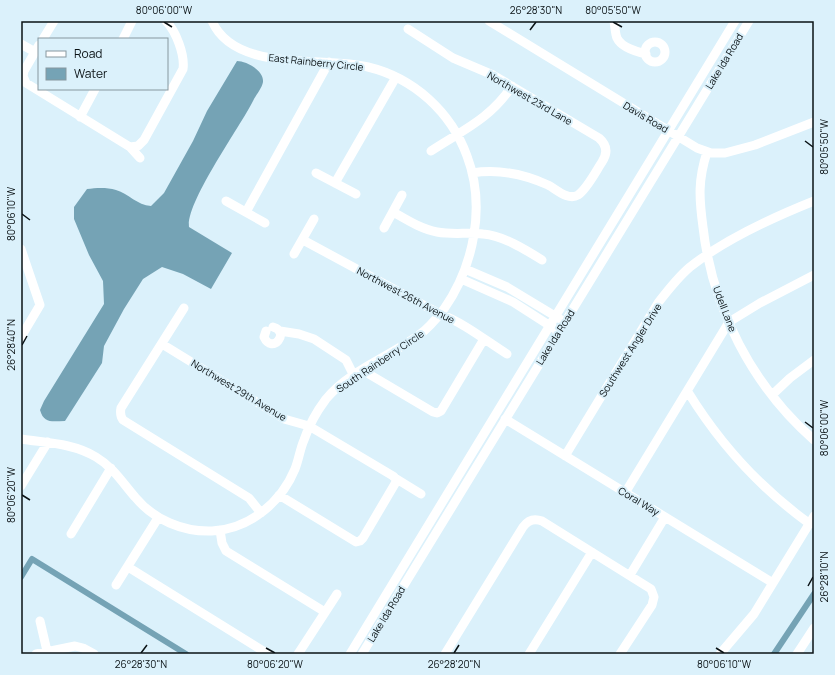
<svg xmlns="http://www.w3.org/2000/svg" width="835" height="675" viewBox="0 0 835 675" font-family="Manrope,sans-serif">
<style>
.water{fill:#75a3b5}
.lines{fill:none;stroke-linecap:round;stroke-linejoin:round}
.canal{stroke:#75a3b5;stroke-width:6}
.minor{stroke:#fff;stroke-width:9}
.ticks{fill:none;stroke:#0a1215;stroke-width:1.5}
.labels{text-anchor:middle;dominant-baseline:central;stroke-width:4;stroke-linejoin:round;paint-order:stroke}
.street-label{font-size:10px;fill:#0a1215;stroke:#dbf1fb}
.neatline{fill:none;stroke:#0a1215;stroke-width:1.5}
.ticks-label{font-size:10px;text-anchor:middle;fill:#0a1215}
</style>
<rect width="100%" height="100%" fill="#dbf1fb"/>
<path class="water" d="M237,61C246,61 264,70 263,82C262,88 256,95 253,101C240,127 186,202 189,227L232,253L211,289L183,274L162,267L143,279L124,309L104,346L102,363L65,421C52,421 44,424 40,410L44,401L104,304L103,281L89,255L74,219V207L87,189C96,188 106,187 116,190C129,194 137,205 151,206L164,193L193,141L207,111Z"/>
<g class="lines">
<path class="canal" d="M21,577L32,559L186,654
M774,654L814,594"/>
<path class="minor" d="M489,21L697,148L711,153H725L755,145L814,122
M614,21C615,26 615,33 617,38C621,47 637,52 646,54
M408,29L453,58L493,75L599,138C607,145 608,153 602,162C596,171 587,189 578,195C568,201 556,189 548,185C524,174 498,169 472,173
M43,39L54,21
M123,39L132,21
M645 52a10 10 0 1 1 20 0a10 10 0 1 1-20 0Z
M21,44L35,52
M39,45L24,71L23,76L26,83L130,147L140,158
M80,117L95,89
M130,147L138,146L144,140L183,69C185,55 176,31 166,21
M431,151C463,130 490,119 512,86
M707,152C698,180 699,198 703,227C712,308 753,387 814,440
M316,173L356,194
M335,183L396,77
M226,201L265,223
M246,212L329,62
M393,212C407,220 421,229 437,232C453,235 468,232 483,234C502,235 526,250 542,260
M384,228L402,195
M303,240L440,314C464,323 485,340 507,354
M21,249L40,305L21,337
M294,254L314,219
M465,269L507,287L560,319
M461,279L513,302L555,329
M184,308L121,408C120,413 120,416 123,420L249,498L261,513
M266,331L264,337C272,355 291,332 273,327
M280,331L299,334L314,339L346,360L354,376
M162,344L284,419L309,426L393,476L395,478L421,494
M362,370L433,412L437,413L441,411L484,339
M688,392C720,444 760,488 810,524
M772,395L790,378L814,360
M505,419L773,583
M21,439C46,443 73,443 96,457C113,467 122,482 135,497C154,520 183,532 212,531C249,529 281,503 295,469C299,459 300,449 304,440C309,425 317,411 326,399C350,370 389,357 419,335C429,328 437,318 444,309C474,266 486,206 467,156C451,112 414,78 368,67C322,56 235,73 212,21
M565,456L658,303C668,290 678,277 690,267C724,240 774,217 814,201
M21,486L48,442
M625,493L729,322L760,303L814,275
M279,495L356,542L360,541L363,538L396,482L395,478
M220,530L222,543L226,551L325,612
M71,534L111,468
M128,567L268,654
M630,575L665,517
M116,585L158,518
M40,621L47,651
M36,654L75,646L83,648L94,654
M298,654L337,594
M350,654L735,21
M362,654L749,21
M445,654L523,527C528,520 534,518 542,521L651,589L654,597L652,605L620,654
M529,654L592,552
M720,654L754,614L814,516
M797,654L814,628"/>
</g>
<path class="ticks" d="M164,22L172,27M613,22L622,27M530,30L536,22M805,141L813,147M22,214L30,220M22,345L27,336M805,422L813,428M22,495L30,500M808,586L813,577M266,648L275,653M716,648L724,653M141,653L147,645M454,653L459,645"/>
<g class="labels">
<g class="street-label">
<text transform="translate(724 61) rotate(-59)">Lake Ida Road</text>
<text transform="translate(316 62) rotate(6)">East Rainberry Circle</text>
<text transform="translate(530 98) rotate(30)">Northwest 23rd Lane</text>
<text transform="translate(646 117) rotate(31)">Davis Road</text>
<text transform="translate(406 295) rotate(28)">Northwest 26th Avenue</text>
<text transform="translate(725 309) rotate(69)">Udell Lane</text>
<text transform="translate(555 337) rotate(-58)">Lake Ida Road</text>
<text transform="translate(630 350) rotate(-58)">Southwest Angler Drive</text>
<text transform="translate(380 361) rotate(-34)">South Rainberry Circle</text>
<text transform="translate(239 390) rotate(31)">Northwest 29th Avenue</text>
<text transform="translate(639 501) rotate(31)">Coral Way</text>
<text transform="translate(386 614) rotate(-59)">Lake Ida Road</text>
</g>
</g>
<rect width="835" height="675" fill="none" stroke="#dbf1fb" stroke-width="44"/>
<rect x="38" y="38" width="130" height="52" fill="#dbf1fb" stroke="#87989f"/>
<rect x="46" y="51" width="20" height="6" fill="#ffffff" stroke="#87989f"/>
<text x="74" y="58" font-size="12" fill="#0a1215">Road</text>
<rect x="46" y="68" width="20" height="12" fill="#75a3b5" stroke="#87989f"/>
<text x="74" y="78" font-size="12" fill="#0a1215">Water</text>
<rect x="22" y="22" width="791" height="631" class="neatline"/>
<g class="ticks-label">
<text x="164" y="14">80°06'00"W</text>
<text x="536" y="14">26°28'30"N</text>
<text x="613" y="14">80°05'50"W</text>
<text transform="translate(824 147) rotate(-90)" y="4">80°05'50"W</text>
<text transform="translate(11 214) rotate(-90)" y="4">80°06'10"W</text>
<text transform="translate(11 345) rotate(-90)" y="4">26°28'40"N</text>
<text transform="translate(824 428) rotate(-90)" y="4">80°06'00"W</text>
<text transform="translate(11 495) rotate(-90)" y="4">80°06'20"W</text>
<text transform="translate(824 577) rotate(-90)" y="4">26°28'10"N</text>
<text x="141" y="668">26°28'30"N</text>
<text x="275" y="668">80°06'20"W</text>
<text x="454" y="668">26°28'20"N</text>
<text x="724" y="668">80°06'10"W</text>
</g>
</svg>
